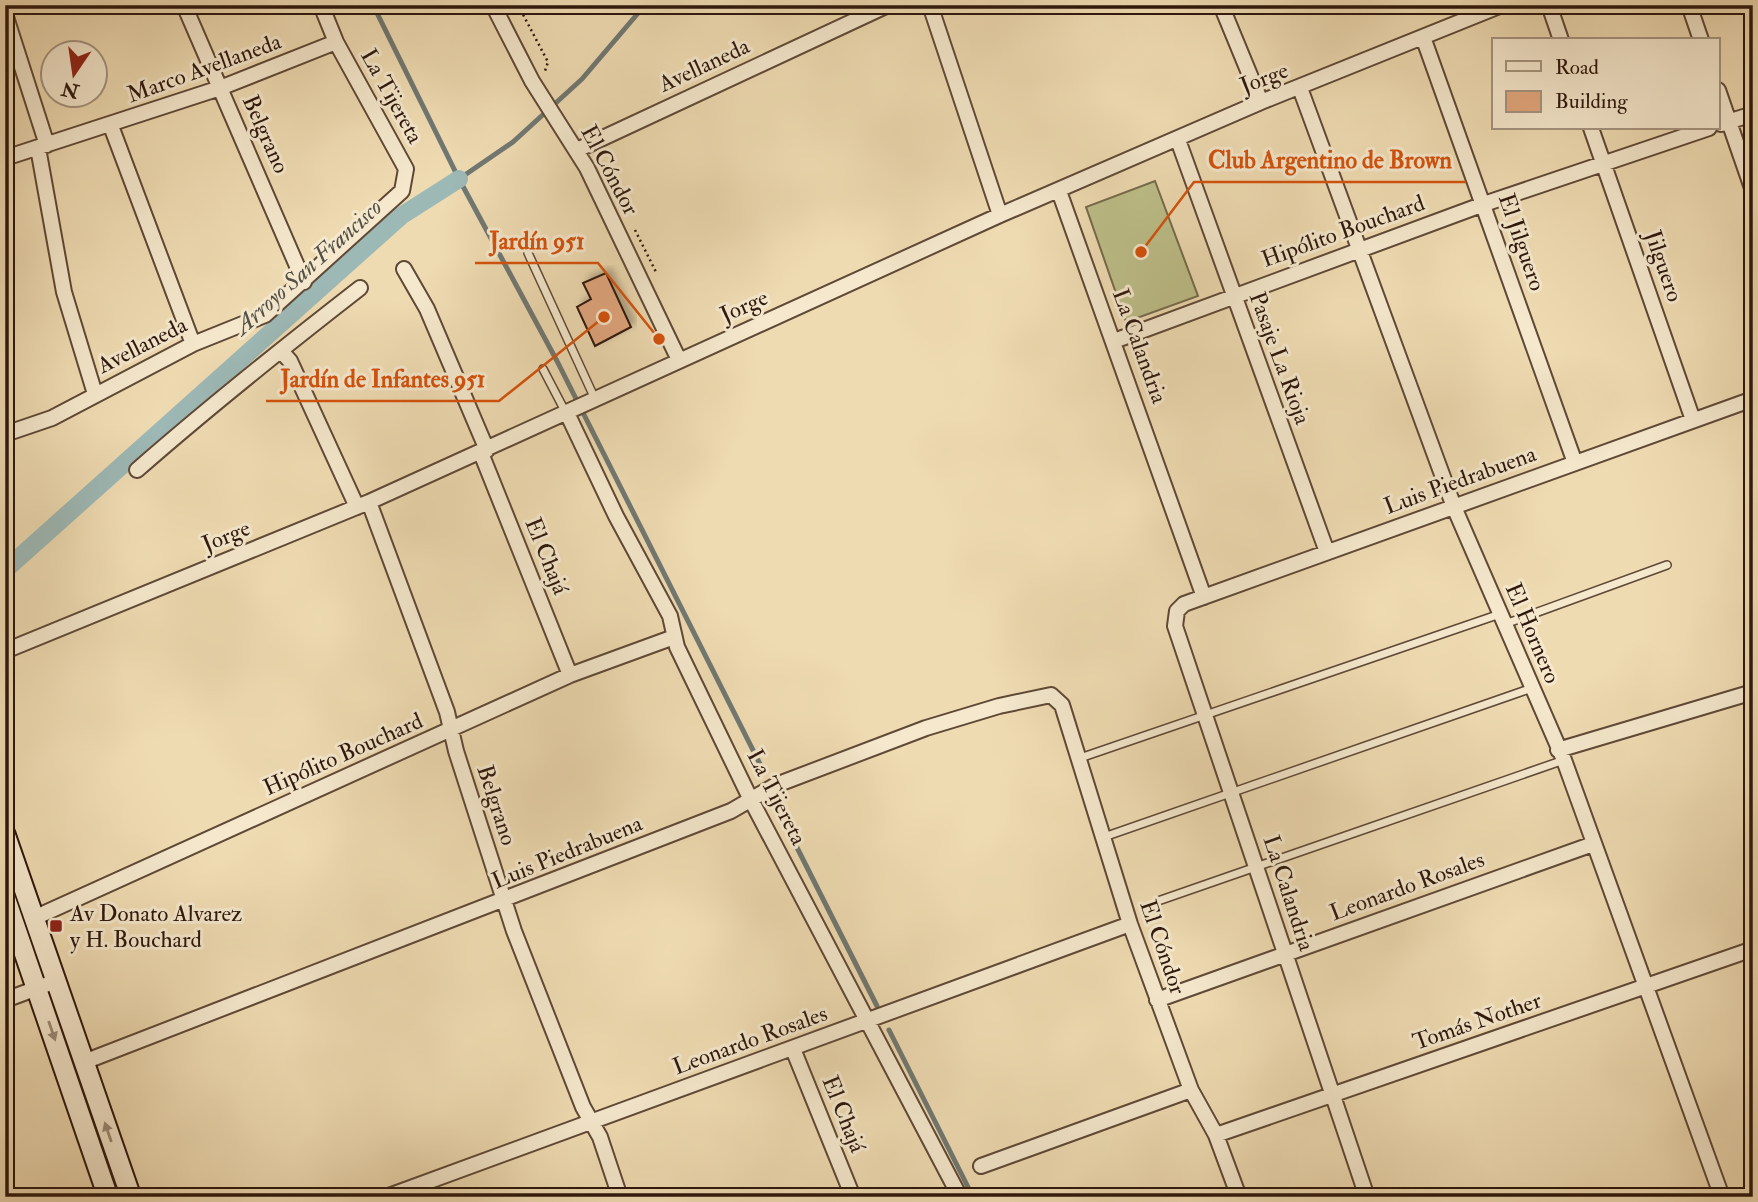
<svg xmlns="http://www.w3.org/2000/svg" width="1758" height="1202" viewBox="0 0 1758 1202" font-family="'IM FELL Double Pica',serif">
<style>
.garden{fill:#bdbf89;stroke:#756b4b;stroke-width:2}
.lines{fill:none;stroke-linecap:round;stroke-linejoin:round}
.stream{stroke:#707872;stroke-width:5}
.canal{stroke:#9db9b6;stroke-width:18}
.building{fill:#e2a67d;stroke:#2d170d;stroke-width:2;filter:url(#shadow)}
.lane-casing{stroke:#5e4836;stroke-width:10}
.street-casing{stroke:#5e4836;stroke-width:18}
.secondary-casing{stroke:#2d170d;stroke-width:23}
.path{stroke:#2d170d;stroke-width:2.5;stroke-dasharray:2 3.5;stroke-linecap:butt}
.lane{stroke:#f5e8cd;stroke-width:7}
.street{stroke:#f5e8cd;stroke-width:14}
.secondary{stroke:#f5e8cd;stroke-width:19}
.oneway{fill:#9b8a77}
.poi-dot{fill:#8f2418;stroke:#f5e8cd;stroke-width:2.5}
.labels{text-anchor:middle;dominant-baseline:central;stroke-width:6;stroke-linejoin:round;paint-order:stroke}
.street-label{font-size:23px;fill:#2d170d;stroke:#f5e8cd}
.poi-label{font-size:23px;fill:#2d170d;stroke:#f5e8cd;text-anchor:start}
.water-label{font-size:24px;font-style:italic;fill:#545048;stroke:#f5e8cd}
.leader{fill:none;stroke:#d5520c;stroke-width:2.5}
.callout-dot{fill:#d5520c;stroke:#f5e8cd;stroke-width:2.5}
.callout-label{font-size:24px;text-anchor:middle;font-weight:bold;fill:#d5520c;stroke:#f5e8cd;stroke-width:6;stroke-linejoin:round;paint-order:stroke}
</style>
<defs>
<filter id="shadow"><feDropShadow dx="5" dy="-5" stdDeviation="3.5" flood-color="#0004"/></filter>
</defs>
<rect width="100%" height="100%" fill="#efdbb2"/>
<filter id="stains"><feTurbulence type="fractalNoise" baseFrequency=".00286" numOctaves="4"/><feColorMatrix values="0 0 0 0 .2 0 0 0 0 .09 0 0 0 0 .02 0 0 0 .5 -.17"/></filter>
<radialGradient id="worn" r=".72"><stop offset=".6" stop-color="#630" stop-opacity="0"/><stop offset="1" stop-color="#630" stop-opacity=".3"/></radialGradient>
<path class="garden" d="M1155,181L1198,296L1126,322L1086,207Z"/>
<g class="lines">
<path class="stream" d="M373,5L459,179L557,361L762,768
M459,179L513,142L582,79L645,5
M775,804L877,1006
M889,1030L973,1197"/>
<path class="canal" d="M5,570L401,216L459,179"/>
</g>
<path class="building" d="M606,273L631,327L595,346L577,307L591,299L583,283Z"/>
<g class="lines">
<g class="lane-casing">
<path id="lane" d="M528,253L595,399
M543,369L566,413
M1505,624L1667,565
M1080,758L1500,614
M1104,837L1532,688
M1158,901L1564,760"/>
</g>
<g class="street-casing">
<path id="street" d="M184,5L304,282
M493,5L532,81L587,168L679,360
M930,5L1000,215
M1221,5L1261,102
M1549,5L1561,40
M1689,5L1701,40
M5,14L47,145
M1423,37L1575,463
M1300,88L1454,507L1564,760L1722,1197
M1718,90L1753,191
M1721,124L1753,114
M111,126L193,344
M1591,128L1693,420
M1178,140L1327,552
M38,148L64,292L95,394
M577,150L888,5
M5,158L220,88L336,42
M1059,191L1204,597
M404,269L427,309L487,450
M1114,341L1484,204L1709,128
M282,352L290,361L357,507
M567,413L616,516L670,616L677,647L750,798L960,1197
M5,434L52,418L193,344L265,315L402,191L406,169L336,42L321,5
M481,453L570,675
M137,470C209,407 284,347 360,288
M369,502L447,712L456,751L514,931L583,1107L600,1137L620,1197
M5,651L369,502L1000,215L1261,102L1502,5
M1558,750L1753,692
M34,918L570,675L674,637
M5,1000L56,981
M1157,1000L1593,844
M793,1049L853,1197
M84,1062L731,811L776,785L926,728L999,706L1051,695L1062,705L1130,924L1191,1090L1216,1135L1239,1197
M1216,1135L1753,949
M981,1166L1191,1090
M386,1197L1130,924
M1367,1197L1175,626L1177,611L1184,604L1753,399"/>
</g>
<g class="secondary-casing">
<path id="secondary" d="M5,834L131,1197
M5,897L108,1197"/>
</g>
<path class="path" d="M518,5L548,62L545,71
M635,230L657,274"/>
<use href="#lane" class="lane"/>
<use href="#street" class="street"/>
<use href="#secondary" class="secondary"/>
</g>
<defs><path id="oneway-solid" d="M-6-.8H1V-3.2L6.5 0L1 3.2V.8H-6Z" transform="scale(1.75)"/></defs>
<g class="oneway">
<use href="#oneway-solid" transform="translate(52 1031) rotate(71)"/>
<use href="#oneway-solid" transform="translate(108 1132) rotate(-109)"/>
</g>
<rect class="poi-dot" x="49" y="919" width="14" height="14" rx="3.5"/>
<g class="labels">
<g class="street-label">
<text transform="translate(704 65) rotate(-25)">Avellaneda</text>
<text transform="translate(204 68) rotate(-20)">Marco Avellaneda</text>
<text transform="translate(1264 78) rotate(-21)">Jorge</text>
<text transform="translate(392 96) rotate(61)">La Tijereta</text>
<text transform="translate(266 134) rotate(66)">Belgrano</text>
<text transform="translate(610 170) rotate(62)">El Cóndor</text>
<text transform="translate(1343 231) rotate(-20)">Hipólito Bouchard</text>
<text transform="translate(1522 242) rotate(71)">El Jilguero</text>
<text transform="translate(1664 266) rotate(71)">Jilguero</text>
<text transform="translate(744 306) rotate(-24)">Jorge</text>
<text transform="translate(142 345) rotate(-27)">Avellaneda</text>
<text transform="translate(1140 346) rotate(70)">La Calandria</text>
<text transform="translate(1280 358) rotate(70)">Pasaje La Rioja</text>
<text transform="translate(1460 480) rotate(-20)">Luis Piedrabuena</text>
<text transform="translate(226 536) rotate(-22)">Jorge</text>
<text transform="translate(547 556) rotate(68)">El Chajá</text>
<text transform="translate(1533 633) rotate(67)">El Hornero</text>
<text transform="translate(343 754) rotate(-24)">Hipólito Bouchard</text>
<text transform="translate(777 797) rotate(63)">La Tijereta</text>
<text transform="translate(497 805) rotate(72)">Belgrano</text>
<text transform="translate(567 852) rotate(-22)">Luis Piedrabuena</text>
<text transform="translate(1407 886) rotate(-20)">Leonardo Rosales</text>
<text transform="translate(1289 893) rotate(72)">La Calandria</text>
<text transform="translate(1163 947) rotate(71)">El Cóndor</text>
<text transform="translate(1477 1021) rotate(-19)">Tomás Nother</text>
<text transform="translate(750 1040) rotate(-20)">Leonardo Rosales</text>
<text transform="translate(844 1114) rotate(68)">El Chajá</text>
</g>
<g class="poi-label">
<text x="70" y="913">Av Donato Alvarez<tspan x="70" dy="26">y H. Bouchard</tspan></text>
</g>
<g class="water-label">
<text transform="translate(308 267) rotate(-42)">Arroyo San Francisco</text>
</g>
</g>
<path class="leader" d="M1141 252L1194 182H1466M659 339L598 263H475M604 317L499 401H266"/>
<g class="callout-dot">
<circle cx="1141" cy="252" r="7"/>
<circle cx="659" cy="339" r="7"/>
<circle cx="604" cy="317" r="7"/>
</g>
<g class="callout-label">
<text x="1330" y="168">Club Argentino de Brown</text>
<text x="537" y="249">Jardín 951</text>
<text x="383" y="387">Jardín de Infantes 951</text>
</g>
<rect width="1758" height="1202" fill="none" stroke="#efdbb2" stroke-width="28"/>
<rect x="7" y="7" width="1744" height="1188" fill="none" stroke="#2d170d" stroke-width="3.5"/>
<rect x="14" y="14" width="1730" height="1174" fill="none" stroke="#2d170d" stroke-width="2"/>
<rect x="1492" y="38" width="228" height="91" fill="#f5e8cd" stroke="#a59480" stroke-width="2"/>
<rect x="1506" y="61" width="35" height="10" fill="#f5e8cd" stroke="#a59480" stroke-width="2"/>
<text x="1555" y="74" font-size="21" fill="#2d170d">Road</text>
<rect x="1506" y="91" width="35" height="21" fill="#e2a67d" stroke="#a59480" stroke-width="2"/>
<text x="1555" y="108" font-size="21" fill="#2d170d">Building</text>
<g transform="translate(74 74) rotate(193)"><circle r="33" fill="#f5e8cd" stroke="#a59480" stroke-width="2"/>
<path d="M0-5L12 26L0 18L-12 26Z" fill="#8f2418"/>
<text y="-10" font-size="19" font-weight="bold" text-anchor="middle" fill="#2d170d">N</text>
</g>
<rect width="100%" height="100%" filter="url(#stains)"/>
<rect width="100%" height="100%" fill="url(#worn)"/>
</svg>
